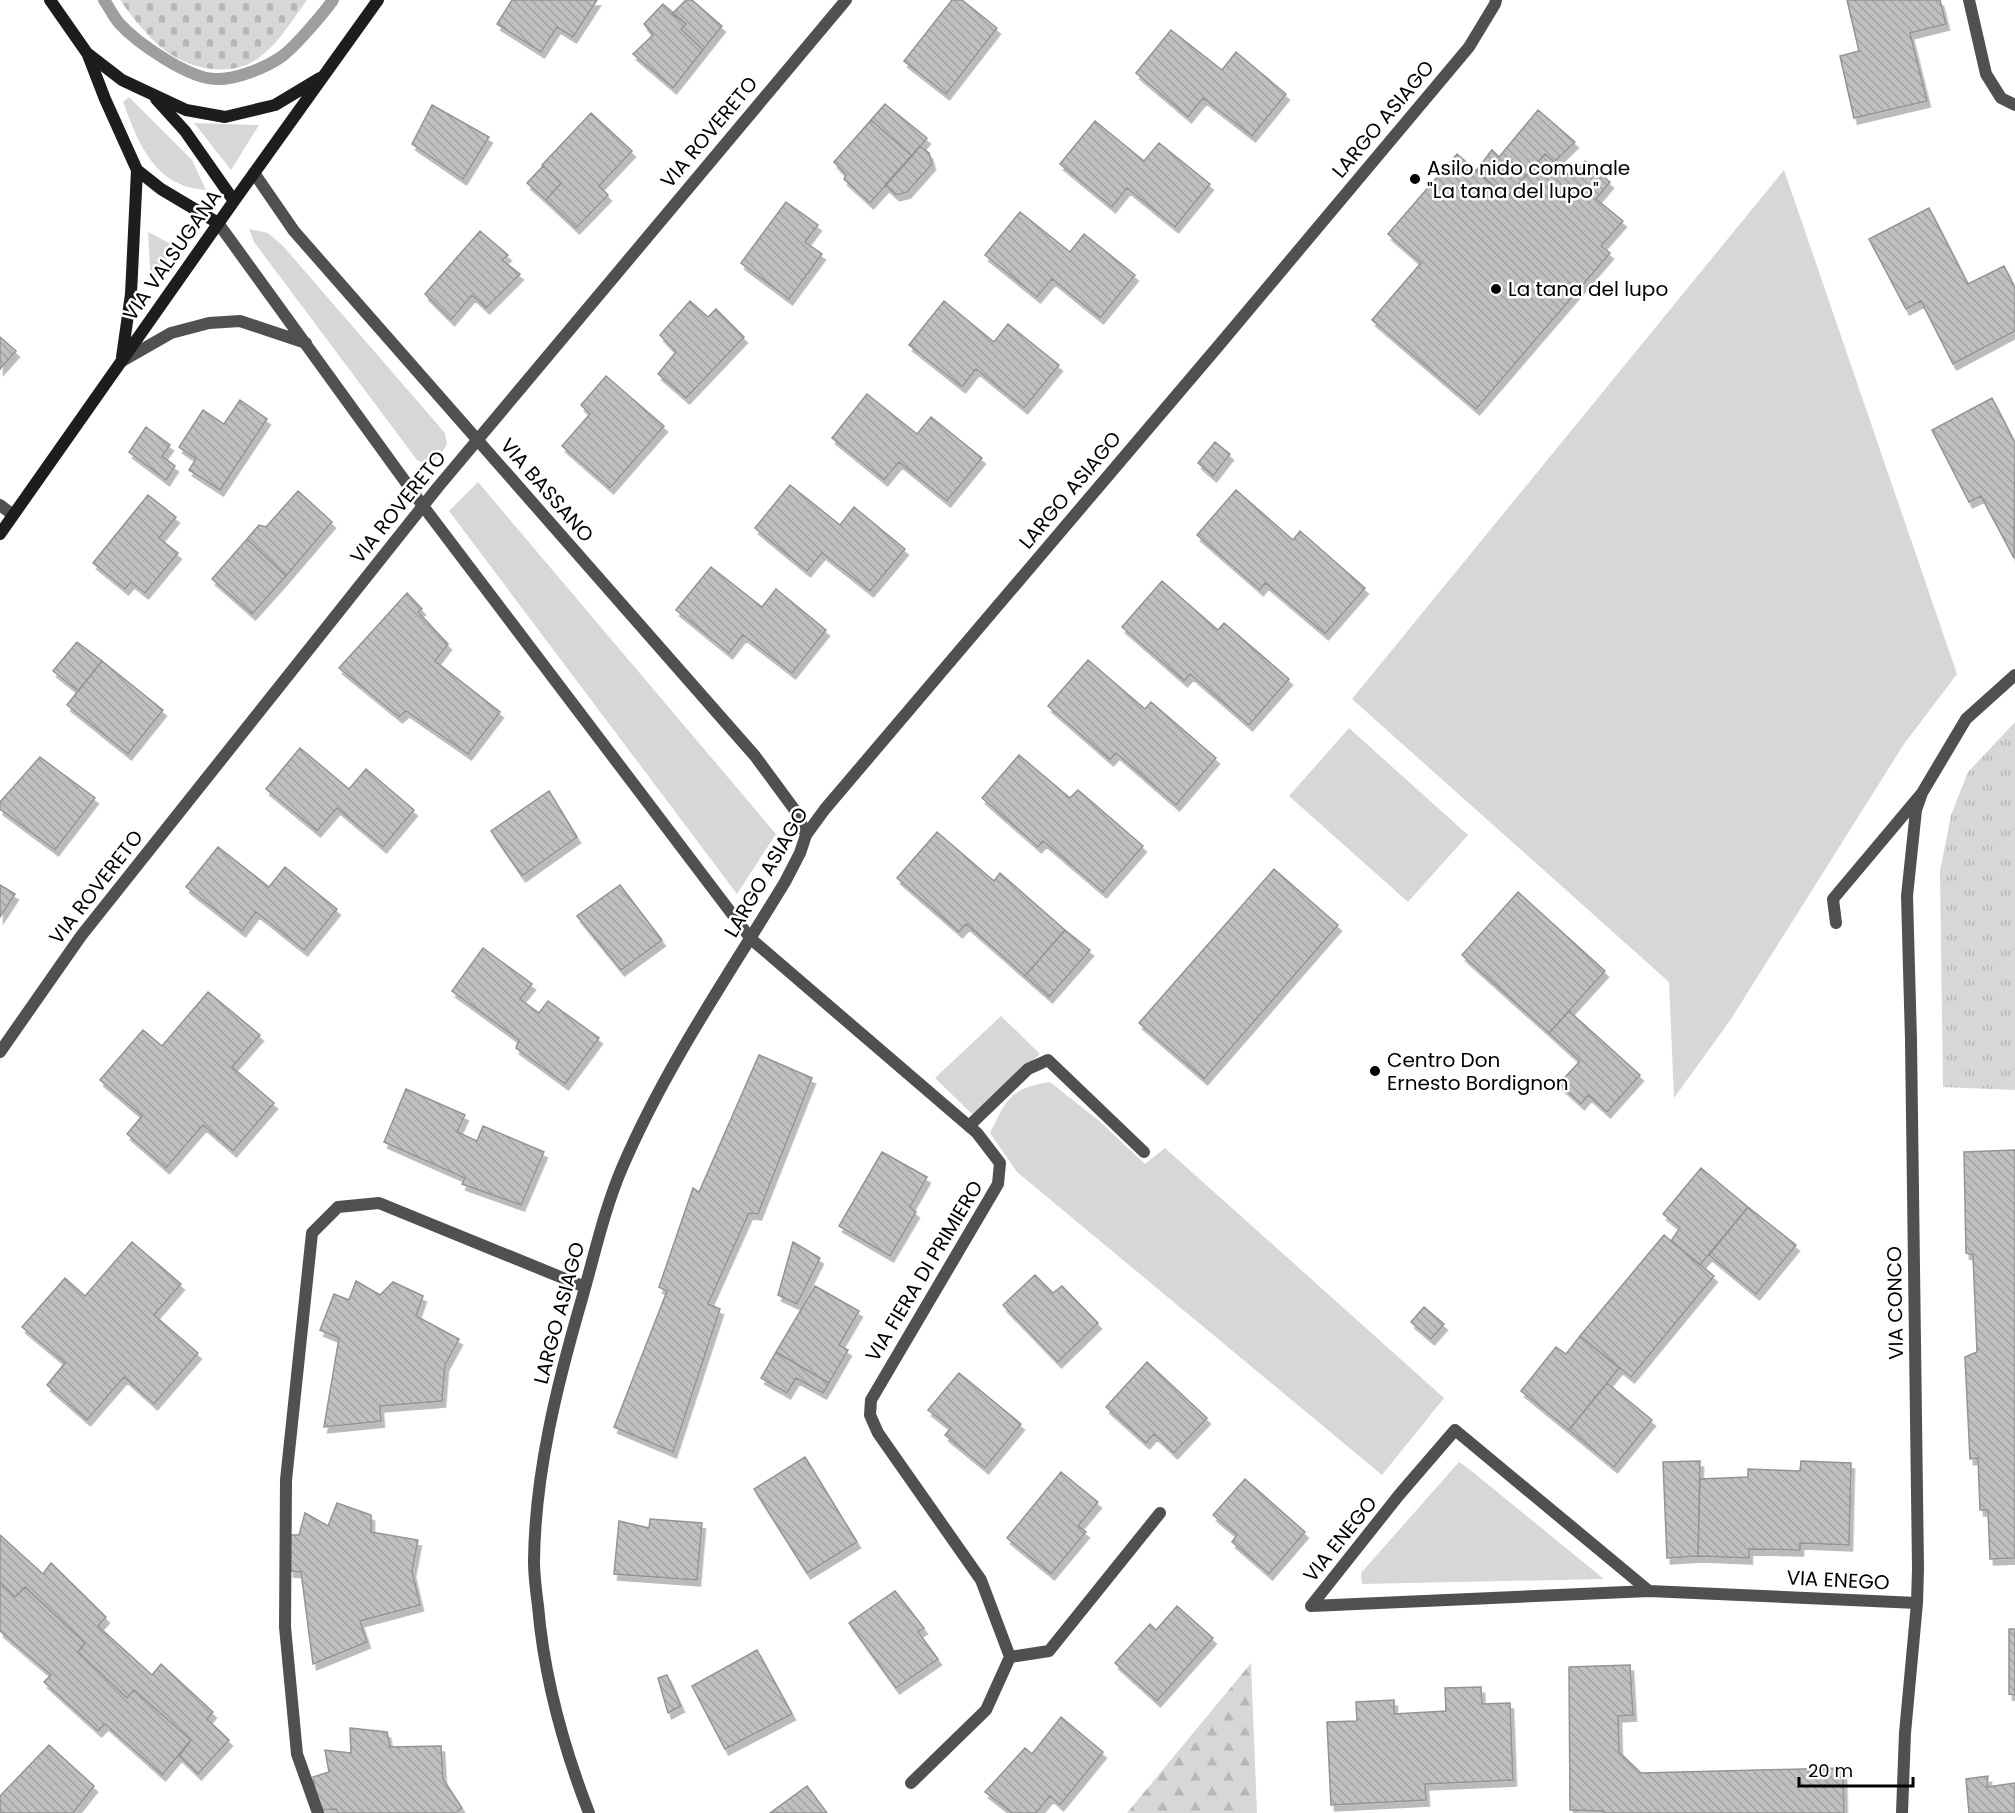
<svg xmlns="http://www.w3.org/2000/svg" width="2015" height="1813" viewBox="0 0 2015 1813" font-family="Poppins,sans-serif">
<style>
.green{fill:#d7d7d7}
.forest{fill:url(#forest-firs)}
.cemetery{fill:url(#cemetery-stones)}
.park{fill:url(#park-tufts)}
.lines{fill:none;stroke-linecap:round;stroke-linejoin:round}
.stream{stroke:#9e9e9e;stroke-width:12}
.building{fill:url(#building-back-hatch);stroke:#949494;stroke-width:1.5;filter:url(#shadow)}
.lane{stroke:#505050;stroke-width:12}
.street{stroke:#505050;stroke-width:12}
.secondary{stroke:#1d1d1d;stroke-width:12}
.poi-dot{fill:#000;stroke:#fff;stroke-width:2}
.labels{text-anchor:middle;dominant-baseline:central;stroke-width:5;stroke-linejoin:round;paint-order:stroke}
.street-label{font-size:20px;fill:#000;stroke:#fff}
.poi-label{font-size:20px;fill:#000;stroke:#fff;text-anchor:start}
</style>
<defs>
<pattern id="forest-firs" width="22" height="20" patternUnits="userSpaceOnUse" patternTransform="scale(1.5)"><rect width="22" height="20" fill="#d7d7d7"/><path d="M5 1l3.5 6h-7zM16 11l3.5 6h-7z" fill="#b7b7b7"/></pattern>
<pattern id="cemetery-stones" width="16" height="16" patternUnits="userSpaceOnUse" patternTransform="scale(1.5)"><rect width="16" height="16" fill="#d7d7d7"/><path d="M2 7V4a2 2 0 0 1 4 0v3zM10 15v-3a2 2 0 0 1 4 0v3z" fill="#b7b7b7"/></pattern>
<pattern id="park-tufts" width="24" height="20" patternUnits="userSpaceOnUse" patternTransform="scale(1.5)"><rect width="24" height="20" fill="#d7d7d7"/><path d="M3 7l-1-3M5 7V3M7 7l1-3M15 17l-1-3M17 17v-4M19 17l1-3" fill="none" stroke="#b7b7b7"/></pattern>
<pattern id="building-back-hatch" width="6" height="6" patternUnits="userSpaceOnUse" patternTransform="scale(1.5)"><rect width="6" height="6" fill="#c0c0c0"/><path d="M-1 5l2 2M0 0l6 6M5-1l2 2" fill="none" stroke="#a3a3a3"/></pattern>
<filter id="shadow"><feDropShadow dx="3.5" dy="6" stdDeviation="0" flood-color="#0004"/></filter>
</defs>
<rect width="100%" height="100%" fill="#fff"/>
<path class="green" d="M129,97L192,160L206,190C198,189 189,188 182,185C148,171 135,134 123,102Z
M194,123L259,125L231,170Z
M1784,170L1957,674L1904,744L1731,1019L1674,1098L1669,982L1352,699Z
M249,229L268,233L283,246L445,433L447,444L439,457L428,465L417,460L254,242Z
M148,232L175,246L151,284Z
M478,482L776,834L737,894L449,511Z
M1349,728L1468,835L1408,902L1289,796Z
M1001,1016L1040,1054L972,1114L935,1078Z
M1050,1082L1098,1120L1145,1164L1165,1148L1444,1398L1382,1475L1017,1172L990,1133C1007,1099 1010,1088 1050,1082Z
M1459,1462L1469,1469L1604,1579L1362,1584L1361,1573Z"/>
<path class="forest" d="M1251,1663L1257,1813H1127Z"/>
<path class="cemetery" d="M120,0H307C292,20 278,45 257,59C229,78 187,69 162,48C146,35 132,17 120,0Z"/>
<path class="park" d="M2015,722V1090L1943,1087L1940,871L1951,815L1968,772Z"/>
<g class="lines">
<path class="stream" d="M104,0C109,7 113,16 119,23C137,43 189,79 216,79C235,80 265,68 281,57C294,48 323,14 333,0"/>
</g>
<path class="building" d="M512,0H597L573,37L557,27L541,52L497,24Z
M686,0H692L722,26L703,50L681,29L686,24L672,14Z
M952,0H962L997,28L946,94L904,61Z
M1847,0H1940L1946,24L1910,33L1927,101L1854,118L1840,56L1859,51Z
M663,4L686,24L681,29L703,50L673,88L633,54L653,35L644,24Z
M1171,30L1222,70L1236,52L1286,94L1252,136L1203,98L1188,117L1136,73Z
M885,104L927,138L912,156L871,120Z
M432,105L489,137L463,179L412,144Z
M1538,110L1575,142L1554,162L1545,154L1507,197L1476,171L1492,150L1499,157Z
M591,113L632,151L599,186L608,195L576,228L546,200L561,183L542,165Z
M871,120L912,156L870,203L844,179L846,175L834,162Z
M1095,121L1144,161L1159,143L1210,184L1175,227L1127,188L1112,207L1060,164Z
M920,146L929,153L932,164L907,192L896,195L885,185Z
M1457,154L1507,197L1545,154L1571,177L1585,161L1610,182L1596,199L1623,221L1601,246L1610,253L1476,409L1372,320L1421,263L1388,234Z
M543,166L561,183L546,200L527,183Z
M786,202L818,225L805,242L822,254L789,299L741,263Z
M1929,208L1968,284L2004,266L2015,288V331L1953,364L1921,301L1906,309L1869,239Z
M1020,212L1070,252L1084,234L1135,275L1100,318L1052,279L1037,297L985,255Z
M480,231L508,255L502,260L520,274L486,308L472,295L451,320L425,294Z
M690,301L708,317L716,309L744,337L686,398L658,374L676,352L660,335Z
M944,301L994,342L1008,324L1059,365L1024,408L976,369L962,387L909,345Z
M0,337L16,351L0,369Z
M606,376L664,426L610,488L562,446L590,414L581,405Z
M867,394L917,434L931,417L982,458L947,501L899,462L884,480L832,438Z
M1992,398L2015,443L2014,558L1981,496L1969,502L1932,430Z
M240,400L267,419L220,490L189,470L196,459L179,447L203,410L224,424Z
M146,427L170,445L162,456L175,466L166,480L129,452Z
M1215,442L1230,454L1213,476L1198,463Z
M790,485L840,525L854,507L905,549L870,591L822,553L807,571L755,528Z
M1236,490L1293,540L1300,531L1365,588L1325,634L1265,583L1260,590L1197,535Z
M298,491L332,522L286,576L247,539L259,525L266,527Z
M148,495L176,517L159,538L178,553L145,593L131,582L125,589L93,563Z
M247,539L286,576L252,614L212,579Z
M711,567L762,607L776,589L826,630L792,673L743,635L729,653L676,610Z
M1162,581L1218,630L1224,623L1289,679L1249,725L1190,674L1184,681L1122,627Z
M407,593L422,609L418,612L448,644L435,661L500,712L468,754L406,711L399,717L339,668Z
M77,642L102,661L78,691L53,671Z
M1088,660L1145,709L1151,702L1216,758L1176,805L1116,753L1110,760L1048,706Z
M102,661L163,710L128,754L67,705Z
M300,748L349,789L366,769L414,810L383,847L337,808L317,831L266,789Z
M1019,755L1070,798L1078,790L1143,846L1103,892L1043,841L1038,847L982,798Z
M40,757L95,798L55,850L0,809V802Z
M549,791L577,837L522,876L491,831Z
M937,832L994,881L1000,873L1065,930L1025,976L966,924L959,932L897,878Z
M218,847L269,887L285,867L337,909L304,950L256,912L242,931L186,887Z
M1274,869L1338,925L1204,1079L1139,1023Z
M0,885L15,894L0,917Z
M620,885L662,940L621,970L577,916Z
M1518,892L1605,971L1549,1033L1462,955Z
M1065,930L1090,950L1049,997L1025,976Z
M483,948L532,984L520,999L539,1013L548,1001L599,1038L565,1084L516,1048L519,1040L452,991Z
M208,992L260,1035L232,1067L274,1103L233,1151L203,1125L166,1168L127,1134L142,1116L100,1080L143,1030L162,1046Z
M1569,1011L1640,1075L1607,1112L1588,1095L1581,1104L1559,1084L1580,1061L1549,1033Z
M759,1055L812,1078L758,1214L749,1213L708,1304L720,1309L673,1452L614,1427L667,1291L659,1287L693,1188L699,1192Z
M406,1089L465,1115L457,1132L477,1141L483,1126L544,1152L521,1205L462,1184L465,1178L384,1142Z
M2015,1150V1558L1990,1559L1988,1510H1980L1978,1458L1970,1459L1965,1357L1977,1352L1973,1255L1966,1253L1964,1152Z
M882,1152L927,1177L910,1207L916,1212L890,1256L839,1226Z
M1701,1168L1748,1207L1700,1265L1671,1241L1680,1228L1663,1214Z
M1748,1207L1796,1245L1756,1294L1709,1255Z
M1664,1235L1714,1276L1631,1377L1580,1336Z
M132,1242L181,1284L154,1315L198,1353L154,1404L124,1377L87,1420L47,1385L65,1363L22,1327L65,1278L85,1296Z
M793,1242L820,1258L797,1304L778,1295Z
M1035,1275L1053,1293L1062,1286L1098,1323L1058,1362L1003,1305Z
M356,1281L380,1295L393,1282L423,1296L416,1316L459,1339L445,1365L442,1401L380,1406L381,1421L324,1427L339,1338L320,1330L334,1294L349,1300Z
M815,1286L859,1311L839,1345L848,1350L829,1383L776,1352Z
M1424,1307L1444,1324L1431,1339L1411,1322Z
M1580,1336L1619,1368L1569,1430L1521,1391L1556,1347L1566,1354Z
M776,1352L829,1383L823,1393L796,1378L787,1393L761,1378Z
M1147,1362L1207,1418L1174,1453L1154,1434L1146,1443L1106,1407Z
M959,1373L1021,1424L985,1468L945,1435L951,1428L928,1410Z
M1607,1383L1652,1420L1614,1467L1569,1430Z
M805,1457L857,1542L807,1573L754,1489Z
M1700,1461L1698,1556L1667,1558L1663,1462Z
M1801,1461L1851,1463L1849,1545L1800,1543V1550L1749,1549V1558L1698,1556L1700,1479L1748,1477V1469L1800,1471Z
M1061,1472L1098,1502L1078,1526L1086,1532L1051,1574L1007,1538Z
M1245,1479L1305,1532L1269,1574L1232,1542L1237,1535L1213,1515Z
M337,1503L371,1515V1532L418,1540L412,1571L420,1605L360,1621L367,1642L313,1664L301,1572L290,1571L289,1535H299L305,1513L328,1526Z
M650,1519L702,1523L697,1580L614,1574L619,1521L649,1528Z
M0,1535L43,1574L51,1563L106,1617L98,1626L152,1675L161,1664L213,1712L207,1719L229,1740L198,1774L179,1756L191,1740L134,1690L127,1698L78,1652L85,1643L25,1587L15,1597L0,1582Z
M0,1582L15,1597L25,1587L85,1643L78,1652L127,1698L134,1690L191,1740L162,1775L105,1724L98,1731L44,1682L51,1675L0,1631Z
M895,1591L924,1628L918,1632L938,1659L896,1688L849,1623Z
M1177,1606L1213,1638L1157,1701L1115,1663L1150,1624L1156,1630Z
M2009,1629H2015V1695L2009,1694Z
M757,1650L792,1714L725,1749L692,1686Z
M1630,1665L1633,1715L1618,1716L1619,1752L1641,1773L1843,1768L1844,1813H1605L1603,1811L1570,1810L1569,1667Z
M667,1675L681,1706L668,1713L658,1678Z
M1481,1687L1482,1704L1510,1703L1513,1780L1425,1784L1426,1800L1331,1805L1327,1722L1357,1721L1356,1702L1394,1700V1714L1446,1711L1445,1688Z
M1061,1717L1103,1752L1060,1805L1050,1796L1036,1813H1012L985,1792L1025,1748L1032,1754Z
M350,1728L387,1732L390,1747L441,1746L443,1779L462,1808L455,1813H338L336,1809L318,1810L313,1777L329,1772L325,1750L351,1753Z
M49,1745L94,1786L73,1813H0V1796Z
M1988,1776L1987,1787L2015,1783V1813H1969L1966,1779Z
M807,1786L827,1813H770Z"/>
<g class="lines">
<path class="lane" d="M1969,0L1986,74L2001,98L2015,105
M969,1126L1028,1069L1048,1060L1144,1152"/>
<path class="street" d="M254,173L294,231L755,756L797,813L806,835
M218,223L423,506L751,939L977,1133L1000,1163L998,1184L871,1400L870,1415L878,1433L981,1580L1010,1657L986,1710L911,1783
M122,361L171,333L209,323L240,321L306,343
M0,505L13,515
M1836,923L1833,899L1922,793L1966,719L2015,675
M0,1052L81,936L438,487L846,0
M1649,1591L1455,1430L1399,1495L1311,1606L1649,1591L1917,1603
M1010,1657L1049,1651L1160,1513
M318,1813L297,1754L285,1627L286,1480L312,1233L338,1207L379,1203L585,1287
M589,1813C563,1746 544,1677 538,1606C536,1591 534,1576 534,1561C535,1473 557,1385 581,1302C594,1257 604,1210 622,1168C665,1067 728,976 785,882L800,853L806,835L825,809L1220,344L1469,47L1495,4L1496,0
M1902,1813L1905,1733L1917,1603L1918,1569L1911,1040L1907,896L1916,810L1922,793"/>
<path class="secondary" d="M50,0L87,53L122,80L186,110L225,117L275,105L320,78
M88,55L105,99L137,170L131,294L122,357
M156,99L185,131L234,201
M137,170L161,189L218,223
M0,534L234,201L378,0"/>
</g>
<g class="poi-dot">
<circle cx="1415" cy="179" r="6"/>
<circle cx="1496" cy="289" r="6"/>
<circle cx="1375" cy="1071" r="6"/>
</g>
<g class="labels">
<g class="street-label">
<text transform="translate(1383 119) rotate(-50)">LARGO ASIAGO</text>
<text transform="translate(709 132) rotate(-50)">VIA ROVERETO</text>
<text transform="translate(172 255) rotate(-55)">VIA VALSUGANA</text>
<text transform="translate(547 490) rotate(49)">VIA BASSANO</text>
<text transform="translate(1070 490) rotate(-50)">LARGO ASIAGO</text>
<text transform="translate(398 507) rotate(-51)">VIA ROVERETO</text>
<text transform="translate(766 872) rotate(-60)">LARGO ASIAGO</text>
<text transform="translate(96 887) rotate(-52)">VIA ROVERETO</text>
<text transform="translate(924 1271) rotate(-59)">VIA FIERA DI PRIMIERO</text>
<text transform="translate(1895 1303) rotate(-91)">VIA CONCO</text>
<text transform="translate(559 1313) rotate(-75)">LARGO ASIAGO</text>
<text transform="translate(1340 1539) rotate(-51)">VIA ENEGO</text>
<text transform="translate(1838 1580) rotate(3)">VIA ENEGO</text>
</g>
<g class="poi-label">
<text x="1427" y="168">Asilo nido comunale<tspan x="1427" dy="23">"La tana del lupo"</tspan></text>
<text x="1508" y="289">La tana del lupo</text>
<text x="1387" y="1060">Centro Don<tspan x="1387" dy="23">Ernesto Bordignon</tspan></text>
</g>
</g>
<path d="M1799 1777v9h114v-9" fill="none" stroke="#000000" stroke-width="3"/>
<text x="1808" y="1777" font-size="18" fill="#000000" stroke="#ffffff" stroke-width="4.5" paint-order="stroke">20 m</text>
</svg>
